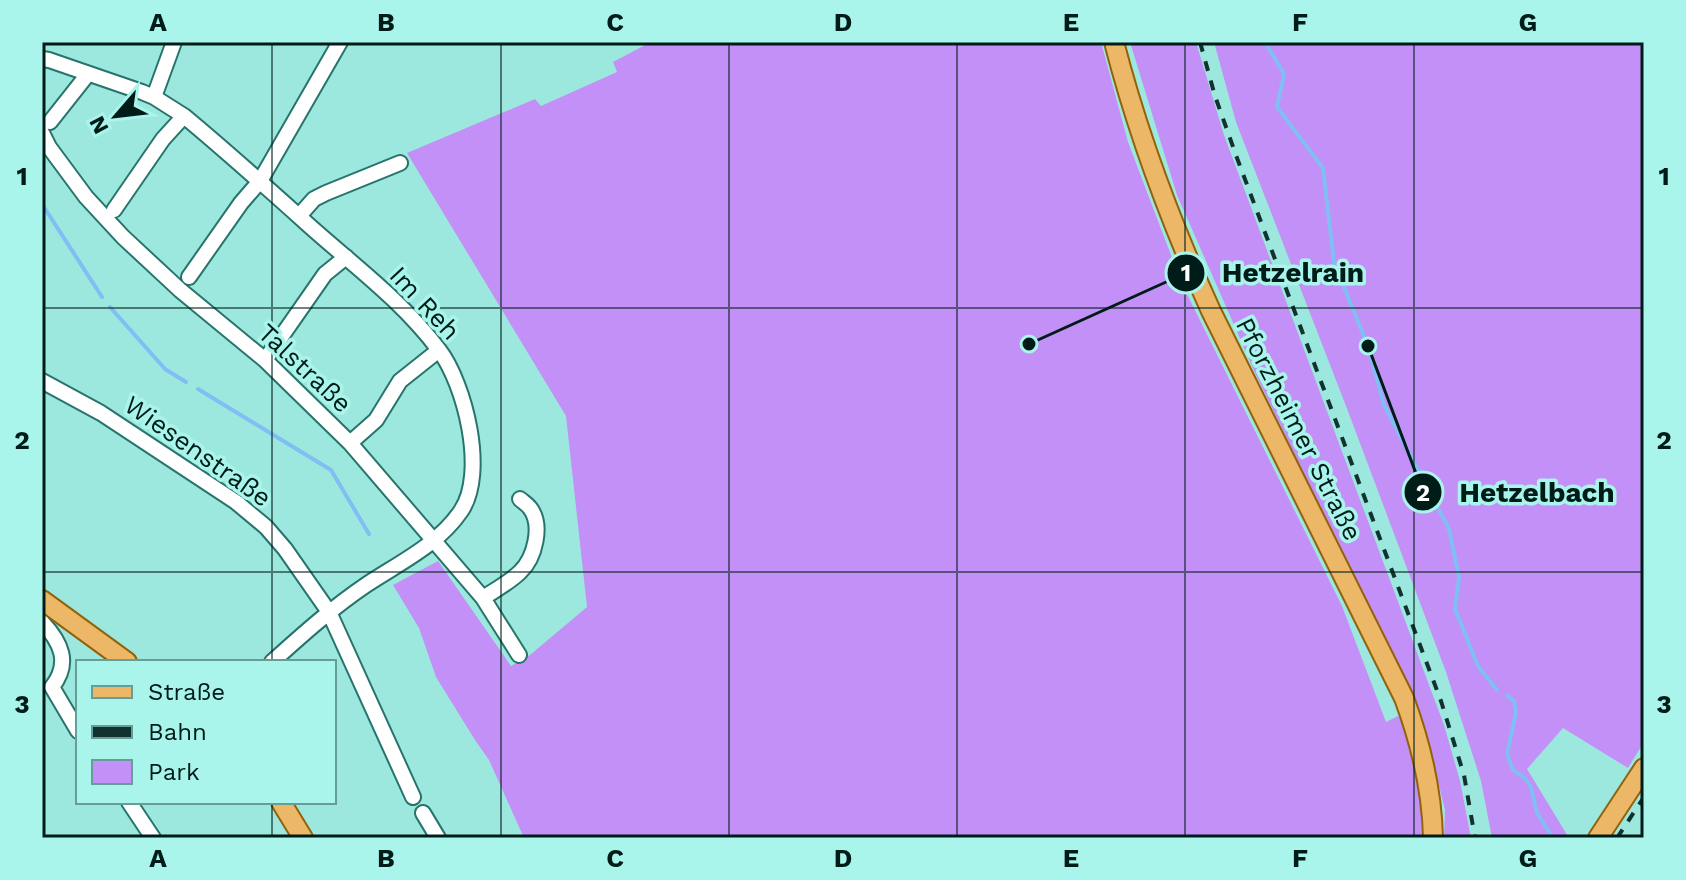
<svg xmlns="http://www.w3.org/2000/svg" width="1686" height="880" viewBox="0 0 1686 880" font-family="'Work Sans',sans-serif">
<style>
.green{fill:#c390f7}
.lines{fill:none;stroke-linecap:round;stroke-linejoin:round}
.stream{stroke:#80bef3;stroke-width:4}
.minor-casing{stroke:#27746c;stroke-width:18}
.major-casing{stroke:#92620b;stroke-width:22}
.minor{stroke:#fff;stroke-width:14}
.major{stroke:#ecb868;stroke-width:18}
.rail{stroke:#11322e;stroke-width:4;stroke-dasharray:10 10;stroke-linecap:butt}
.grid{fill:none;stroke:#001c19;stroke-width:2;stroke-opacity:0.55}
.labels{text-anchor:middle;dominant-baseline:central;stroke-width:7;stroke-linejoin:round;paint-order:stroke}
.street-label{font-size:26px;fill:#001c19;stroke:#aaf5eb}
.leader{fill:none;stroke:#001c19;stroke-width:3}
.callout-dot{fill:#001c19;stroke:#aaf5eb;stroke-width:3}
.mark-label{font-size:24px;text-anchor:middle;font-weight:bold;fill:#fff}
.callout-label{font-size:28px;text-anchor:middle;font-weight:bold;fill:#001c19;stroke:#aaf5eb;stroke-width:7;stroke-linejoin:round;paint-order:stroke}
.neatline{fill:none;stroke:#001c19;stroke-width:3}
.grid-label{font-size:26px;text-anchor:middle;font-weight:bold;fill:#001c19}
</style>
<rect width="100%" height="100%" fill="#9de8de"/>
<path class="green" d="M651,42H1101L1128,142L1182,284L1342,606L1386,722L1400,715L1420,787L1422,838H524L489,760L475,740L436,677L419,628L393,585L438,561L511,666L530,655L587,607L566,416L407,153L535,99L541,106L617,72L613,62Z
M1130,42H1196L1224,135L1444,725L1460,781L1471,838H1444L1445,810L1423,721L1256,375L1177,195Z
M1214,42H1644V742L1628,768L1563,728L1527,769L1569,838H1492L1481,781L1446,672L1346,406L1236,122Z"/>
<g class="lines">
<path class="stream" d="M1265,42L1284,74L1277,107L1323,168L1334,263L1368,346L1384,405L1449,529L1459,577L1455,609L1478,666L1497,690
M42,204L102,297
M110,307L165,369L186,382
M198,389L331,470L369,534
M1507,695L1514,701L1516,712L1507,754L1513,770L1525,778L1531,787L1537,813L1553,838"/>
<g class="minor-casing">
<path id="minor" d="M42,59L49,60L142,92L154,97L184,116C225,150 264,185 303,220C349,262 401,299 439,350C465,384 487,473 461,511C438,545 399,563 366,585C332,608 302,635 272,662
M154,97L174,42
M50,122L88,74
M42,133L49,147L86,197L123,237L180,290L265,360L350,443L483,598L519,655
M114,210L163,139L184,116
M299,216L314,199L326,193L400,163
M189,277L241,203L260,181L340,42
M265,360L325,274L346,257
M42,381L101,413L236,502L266,527L285,549L329,612L413,797
M350,443L376,420L400,381L439,350
M483,598C495,590 510,582 520,572C535,558 543,525 530,508C527,504 523,502 520,499
M42,622C61,642 71,663 52,687L78,731
M129,802L153,838
M423,813L438,838"/>
</g>
<g class="major-casing">
<path id="major" d="M1114,42C1138,135 1171,223 1211,311L1404,698C1421,744 1432,789 1433,838
M42,600L127,662
M281,802L303,838
M1598,838L1644,768"/>
</g>
<use href="#minor" class="minor"/>
<use href="#major" class="major"/>
<path class="rail" d="M1200,42L1215,96L1237,158L1441,701L1464,775L1475,838
M1617,838L1644,797"/>
</g>
<path class="grid" d="M272,42V662M501,42V838M729,42V838M957,42V838M1185,42V838M1414,42V838M42,308H1644M42,572H1644M272,802V838"/>
<g class="labels">
<g class="street-label">
<text transform="translate(425 303) rotate(47)">Im Reh</text>
<text transform="translate(305 368) rotate(43)">Talstraße</text>
<text transform="translate(1299 429) rotate(63)">Pforzheimer Straße</text>
<text transform="translate(198 451) rotate(35)">Wiesenstraße</text>
</g>
</g>
<path class="leader" d="M1029 344L1186 273M1368 346L1423 492"/>
<g class="callout-dot">
<circle cx="1029" cy="344" r="8"/>
<circle cx="1368" cy="346" r="8"/>
<circle cx="1186" cy="273" r="20"/>
<circle cx="1423" cy="492" r="20"/>
</g>
<g class="mark-label">
<text x="1186" y="281">1</text>
<text x="1423" y="501">2</text>
</g>
<g class="callout-label">
<text x="1293" y="282">Hetzelrain</text>
<text x="1537" y="502">Hetzelbach</text>
</g>
<rect width="1686" height="880" fill="none" stroke="#aaf5eb" stroke-width="88"/>
<rect x="76" y="660" width="260" height="144" fill="#aaf5eb" stroke="#669e97" stroke-width="2"/>
<rect x="92" y="686" width="40" height="12" fill="#ecb868" stroke="#669e97" stroke-width="2"/>
<text x="148" y="700" font-size="24" fill="#001c19">Straße</text>
<rect x="92" y="726" width="40" height="12" fill="#11322e" stroke="#669e97" stroke-width="2"/>
<text x="148" y="740" font-size="24" fill="#001c19">Bahn</text>
<rect x="92" y="760" width="40" height="24" fill="#c390f7" stroke="#669e97" stroke-width="2"/>
<text x="148" y="780" font-size="24" fill="#001c19">Park</text>
<g transform="translate(116 116) rotate(242)" stroke="#aaf5eb" stroke-width="6" paint-order="stroke">
<path d="M0-6L14 30L0 20L-14 30Z" fill="#001c19"/>
<text y="-12" font-size="22" font-weight="bold" text-anchor="middle" fill="#001c19">N</text>
</g>
<rect x="44" y="44" width="1598" height="792" class="neatline"/>
<g class="grid-label">
<text x="158" y="31">A</text>
<text x="386" y="31">B</text>
<text x="615" y="31">C</text>
<text x="843" y="31">D</text>
<text x="1071" y="31">E</text>
<text x="1300" y="31">F</text>
<text x="1528" y="31">G</text>
<text x="22" y="185">1</text>
<text x="1664" y="185">1</text>
<text x="22" y="449">2</text>
<text x="1664" y="449">2</text>
<text x="22" y="713">3</text>
<text x="1664" y="713">3</text>
<text x="158" y="867">A</text>
<text x="386" y="867">B</text>
<text x="615" y="867">C</text>
<text x="843" y="867">D</text>
<text x="1071" y="867">E</text>
<text x="1300" y="867">F</text>
<text x="1528" y="867">G</text>
</g>
</svg>
